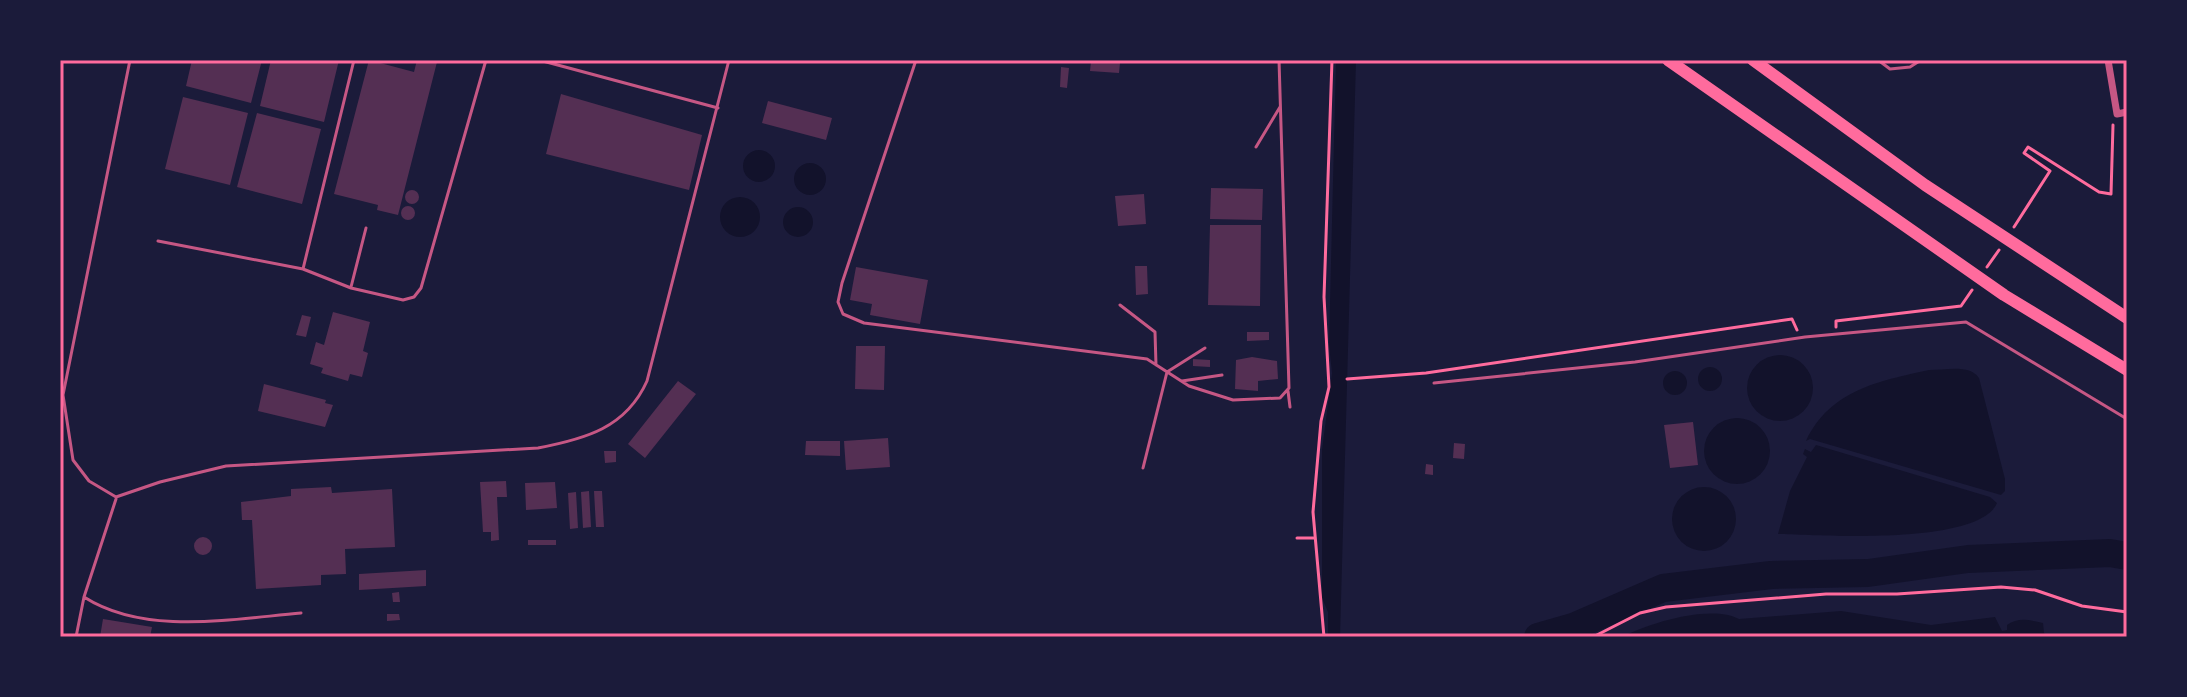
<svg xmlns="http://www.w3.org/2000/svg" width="2187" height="697" viewBox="0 0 2187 697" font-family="Cabin,sans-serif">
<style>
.water{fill:#12122b}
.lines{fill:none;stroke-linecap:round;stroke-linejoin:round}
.river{stroke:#12122b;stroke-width:28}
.building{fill:#542f53}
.path{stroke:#ff6b9d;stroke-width:3}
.service{stroke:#c65784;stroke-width:3}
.minor{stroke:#c65784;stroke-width:7}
.motorway{stroke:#ff6b9d;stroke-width:12}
.neatline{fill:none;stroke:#ff6b9d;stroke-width:3}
</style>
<rect width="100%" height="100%" fill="#1b1b3a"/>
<path class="water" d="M1336,60H1356L1340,637H1328V612L1322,598V450L1332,373L1329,345Z
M743 166a16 16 0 1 1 32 0a16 16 0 1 1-32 0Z
M794 179a16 16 0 1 1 32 0a16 16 0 1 1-32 0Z
M720 217a20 20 0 1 1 40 0a20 20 0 1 1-40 0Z
M783 222a15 15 0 1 1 30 0a15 15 0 1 1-30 0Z
M1747 388a33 33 0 1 1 66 0a33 33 0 1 1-66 0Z
M1698 379a12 12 0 1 1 24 0a12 12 0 1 1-24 0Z
M1929,370C1946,370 1970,364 1979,378L2005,479V491L2001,495L1810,439L1806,441C1830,390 1879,381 1929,370Z
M1663 383a12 12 0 1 1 24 0a12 12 0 1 1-24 0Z
M1704 451a33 33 0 1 1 66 0a33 33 0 1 1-66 0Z
M1816,445L1990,497L1997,503C1979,546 1818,535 1778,534L1790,491L1807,457L1803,454L1805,449L1811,452Z
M1672 519a32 32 0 1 1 64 0a32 32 0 1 1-64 0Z
M1841,611L1931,625L1995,617L2002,631L2007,630V625C2018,617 2030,620 2043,623L2044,633L2049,637H1622C1649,623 1711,604 1739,619Z"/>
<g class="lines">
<path class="river" d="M1538,637L1573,627L1663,588L1771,575L1868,573L1968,559L2110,553L2127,556"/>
</g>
<path class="building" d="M192,60H262L251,103L186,86Z
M271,60H339L324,122L260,106Z
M369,60L414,72L417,60L437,62L398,215L377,210L378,205L334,194Z
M1091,61L1120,63L1119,73L1090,71Z
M1061,67L1069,68L1067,88L1060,87Z
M561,94L702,135L689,190L546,154Z
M183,97L248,113L230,185L165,169Z
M768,101L832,118L826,140L762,123Z
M257,113L321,129L302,204L237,187Z
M1211,188L1263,189L1262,220L1210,219Z
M405 197a7 7 0 1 1 14 0a7 7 0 1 1-14 0Z
M1144,194L1146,224L1118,226L1115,196Z
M401 213a7 7 0 1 1 14 0a7 7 0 1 1-14 0Z
M1210,225H1261L1260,306L1208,305Z
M1135,266H1147L1148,294L1136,295Z
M856,267L928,280L920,324L870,315L872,304L850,300Z
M333,312L370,322L363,351L368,353L362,377L350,374L348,381L321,373L323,368L310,364L316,342L324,345Z
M302,315L311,317L306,337L296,335Z
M1247,332H1269V340L1247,341Z
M856,346H885L884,390L855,389Z
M1252,357L1277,361L1278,379L1258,381V391L1235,389L1236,360Z
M1193,359L1210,360V367L1193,366Z
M678,381L696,394L645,458L628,444Z
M264,384L326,400L325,403L333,405L325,427L258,411Z
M1693,422L1698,465L1670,468L1664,425Z
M888,438L890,467L846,470L844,441Z
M806,441H840V456L805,455Z
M1454,443L1465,444L1464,459L1453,458Z
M604,451H616V462L605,463Z
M1426,464L1433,465V475L1425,474Z
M506,481L507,497H497L499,540L491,541V532H483L480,482Z
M555,482L557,508L526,510L525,483Z
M331,487L332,493L392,489L395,547L345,549L346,574L321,575V585L256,589L252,520H242L241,502L291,496V489Z
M589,491L591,527L583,528L581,492Z
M594,491H602L604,527H596Z
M576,492L578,528L570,529L568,493Z
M194 546a9 9 0 1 1 18 0a9 9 0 1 1-18 0Z
M528,540H556V545H528Z
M426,570V586L359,590V574Z
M399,592L400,602H393L392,593Z
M387,614H399L400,620L387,621Z
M103,619L152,627L150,637H100Z"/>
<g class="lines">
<path class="path" d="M2014,227L2050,171L2024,153L2028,147L2099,192L2111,194L2113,125
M1987,267L1999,250
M1836,327V321L1961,306L1972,290
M1347,379L1426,373L1792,319L1797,330
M1297,538H1313
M1324,637L1313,512L1321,421L1329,387L1324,297L1332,60
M1593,637L1640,613L1666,607L1826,594H1897L2001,587L2035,590L2082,606L2127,612"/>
<path class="service" d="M130,60L63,395L73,460L89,481L116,497L160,482L226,466L538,448C585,439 626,428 647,381L729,60
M539,60L718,108
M916,60L842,283L838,302L843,314L864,323L1147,359L1189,386L1233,400L1280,398L1289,388L1279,60
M1878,60L1890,69L1910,67L1921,60
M1256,147L1280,107
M158,241L303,269L351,288L403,300L414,297L421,288L486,60
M303,269L354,60
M351,287L366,228
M1120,305L1155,332L1156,365
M1182,381L1222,375
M1434,383L1635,362L1805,337L1966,322L2127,419
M1288,391L1290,407
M1143,468L1167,372L1205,348
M84,597C145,636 232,619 301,613
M76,637L84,597L116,499"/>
<path class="minor" d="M2108,60L2117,114L2127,112"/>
<path class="motorway" d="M1668,60L2004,295L2127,370
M1753,60L1925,185L2127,318"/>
</g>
<rect width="2187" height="697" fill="none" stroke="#1b1b3a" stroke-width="124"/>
<rect x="62" y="62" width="2063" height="573" class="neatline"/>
</svg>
